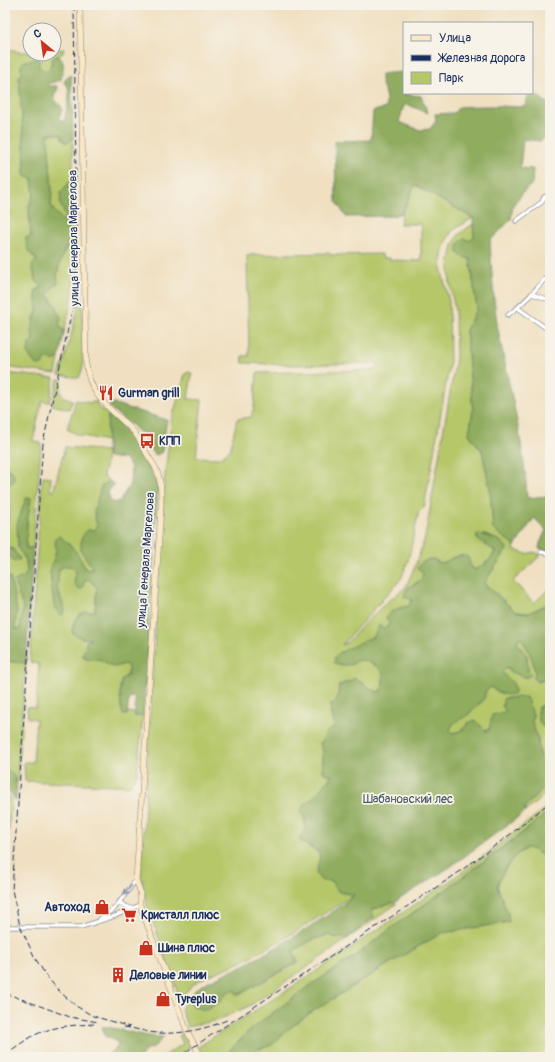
<svg xmlns="http://www.w3.org/2000/svg" width="555" height="1062" viewBox="0 0 555 1062" font-family="Pangolin,sans-serif">
<style>
.green{fill:#b6c76a;stroke:#687b64}
.forest{fill:#90ac5e;stroke:#566e5e}
.lines{fill:none;stroke-linecap:round;stroke-linejoin:round}
.minor-casing{stroke:#868890;stroke-width:5}
.secondary-casing{stroke:#868890;stroke-width:6}
.minor{stroke:#fff;stroke-width:3.5}
.secondary{stroke:#fae7c3;stroke-width:5}
.rail{stroke:#1b2f5e;stroke-width:1;stroke-dasharray:6 3;stroke-linecap:butt}
.oneway{stroke:#8d97ae}
.labels{text-anchor:middle;dominant-baseline:central;stroke-width:3.5;stroke-linejoin:round;paint-order:stroke}
.street-label{font-size:12px;fill:#1b2f5e;stroke:#f7f3e8}
.poi-label{font-size:12px;font-weight:bold;fill:#1b2f5e;stroke:#f7f3e8;text-anchor:start}
.park-label{font-size:12px;fill:#425561;stroke:#f7f3e8}
</style>
<rect width="100%" height="100%" fill="#f7f3e8"/>
<filter id="ink" filterUnits="userSpaceOnUse"><feTurbulence type="fractalNoise" baseFrequency=".025" numOctaves="2"/><feDisplacementMap in="SourceGraphic" scale="8" xChannelSelector="R" yChannelSelector="G"/><feConvolveMatrix kernelMatrix="1 2 1 2 8 2 1 2 1" color-interpolation-filters="sRGB"/></filter>
<filter id="wash" filterUnits="userSpaceOnUse"><feTurbulence type="fractalNoise" baseFrequency=".012" numOctaves="4" result="noise"/><feDisplacementMap in="SourceGraphic" scale="16" xChannelSelector="R" yChannelSelector="G"/><feGaussianBlur stdDeviation="0.9" result="paint"/><feColorMatrix in="noise" values="0 0 0 0 0 0 0 0 0 0 0 0 0 0 0 0 0 1.4 0 .05"/><feComposite in="paint" operator="in"/></filter>
<g filter="url(#wash)">
<rect width="100%" height="100%" fill="#f0e0c1"/>
<path class="green" d="M64,49L63,53L52,59L49,70L46,71L39,68L36,59L25,61L21,67L22,74L19,76L25,159L24,174L32,178L34,195L29,205L31,236L26,238C27,247 28,254 36,258V261L33,265L35,280L42,286L40,289L36,290V302L37,312L34,317V322L32,330L33,339L28,354L34,361L42,365L47,358L53,361L59,358L56,374L5,367V50H15L17,52H30V54H54V50Z
M52,133L60,134L63,140L69,142L73,138V185L69,183C65,189 58,198 61,206C64,212 66,215 66,221L63,220L55,212L51,206L52,190L48,138L49,134Z
M415,185L473,218L452,231L445,243L442,254L441,268L449,301L450,362L424,508L419,511L408,561L401,579L342,645L348,642L367,621L389,600L405,588L414,569L425,538L456,358L455,311L450,284L449,266L453,245L459,234L473,224L474,237L469,241L461,256L470,259L477,308L466,330L473,411L469,434L482,451L490,489L493,529L515,546L514,550L527,554L534,552L541,555L513,581L534,603L550,588V603L529,613L516,612L484,583L507,549C499,542 488,532 477,535V539L495,551L491,559L476,570L471,567L467,557L451,558L446,563H440L421,571L423,574L421,580L407,588L412,599L409,606L398,608L388,626L383,629L381,625L378,628L374,636L357,645L350,665L359,660L367,661L376,666L383,673V686L379,692L370,690L362,682L351,681L339,685L338,696L335,704H330L331,715L336,726L327,732L320,744L323,751V772L332,775L315,796L306,803C305,807 304,813 304,817C305,827 308,828 300,836C302,840 305,844 309,847C319,853 321,852 319,865L339,892L354,895L287,937L241,962L207,976L193,984L185,993L179,996L147,905L141,876L152,682L165,474L171,422L185,374L188,372L192,373L188,399L202,400L196,457L219,458L230,450L237,419L251,417L254,407L257,373L375,370L378,363L298,365L243,363L242,356H249L247,255L328,253L332,255L382,254V258H390V260L421,261V224H400L402,213Z
M74,236C80,268 72,301 64,332L59,325L61,318L57,311V307L48,295L52,288L58,283C54,272 66,244 74,236Z
M82,289L83,367L79,378L59,375C69,346 76,318 82,289Z
M5,373L54,378L50,402L42,401L33,441L41,443V448L33,548H26L27,522L31,498L18,548L26,560L27,573L24,577L18,579L23,608L20,629H15L17,611L10,577H5V558L6,556L11,557L13,549L5,547V531L7,526L9,506L7,467H5Z
M58,379L62,380L60,391L64,397L73,400L69,409L52,405Z
M76,400L91,403L96,401L98,407L108,415L107,441L78,435L67,429Z
M65,447L107,451V457L103,476L109,481L101,487L94,513L97,526L81,551L94,568L85,569L82,562L55,538L56,552L50,571L54,605L65,611L57,588L59,569L65,566L71,565L76,571L75,578L83,584L85,580L88,579L97,587L95,611L85,612L81,638L91,639L86,642V648L82,655L85,658C90,658 97,658 101,660C113,664 108,671 124,664L129,666L128,675L122,679L120,685L121,709L127,715L128,712L134,713L135,716H143L137,773L130,786L25,781L24,762H33L36,719L28,718L27,707L36,708L39,664L31,663L30,660L42,478L43,476L51,477L50,490L53,492Z
M521,638C529,650 537,665 534,679L537,682L548,679L550,676V703H546L544,727L550,726V768L546,769L539,755L538,740L532,722L533,714L506,712L499,713C486,735 491,732 466,726L460,731L453,733L450,730L451,727L455,721L468,715L476,706L482,702L485,692L488,689L506,679L502,672L507,666L511,672C517,673 523,678 528,677L531,674L528,671L527,656L517,643L518,639Z
M5,661L26,663L17,783L10,772L5,769Z
M550,781V790L525,812V807Z
M5,793L10,797L11,806L5,872Z
M550,804V810L546,815L434,898L397,924L355,956L305,989L251,1029L223,1057H204L198,1047L306,978L454,878L513,834Z
M527,848L533,849L550,861V1057H234L272,1045L286,1031L310,1013L395,960L442,933L508,922V914L497,886C503,870 512,856 527,848Z
M395,902L396,904L332,950L251,1005L218,1020L187,1027L181,1009L188,997L193,1006L218,1003L226,994L234,990L238,995L298,962L293,951C303,945 316,936 327,935C330,935 334,937 337,938L371,910Z
M184,1033L192,1046L175,1057H162L183,1044L179,1035Z"/>
<path class="forest" d="M58,56C67,63 62,70 61,80L47,84L49,86H57L58,89L54,95V99C70,114 57,108 60,121H64C67,109 71,96 67,84L64,83L65,80L71,75L73,138L69,142L66,143L60,134H48V138L52,190L51,206L55,212L63,220L66,221C66,211 62,210 60,204C60,200 61,197 60,193L70,182L73,185L74,236C66,244 54,272 58,283L52,288L48,295L57,307V311L61,318L59,325L64,332L59,358L53,361L47,358L42,365H36L28,354L29,344C31,343 32,343 33,340C33,336 32,333 32,330C32,324 35,318 37,312C38,306 35,297 36,290L40,289L42,286L35,280L34,272L32,269V265L36,261V258C28,254 27,247 26,238L31,236C30,222 26,206 34,195L32,178L26,177L24,174L25,159L19,76L22,74C22,72 21,70 21,67C21,60 31,60 36,59L39,60V68L46,71C51,69 51,65 52,59Z
M401,72L404,94L421,96L428,113L406,104L403,108L399,122L420,130L430,129L436,121L435,114L454,113L459,107C472,106 485,106 499,106C508,106 516,108 525,106L529,93L539,97L550,105V134L540,141L523,139L520,168L533,169L532,184L526,189L513,205L511,219L490,241C492,278 494,314 502,350C512,399 525,448 527,498L548,496L550,500V552L539,549L540,543L546,530L534,518L515,546L493,529L490,489L482,451L469,434L473,410L466,330L477,308L470,259L461,256L457,251L459,243L464,238L469,241L474,237L473,218L415,185L402,213L392,216L346,217L336,201L335,141L371,140L373,111L386,108V98L381,80V74Z
M112,403L167,420L162,452L157,455C149,452 148,445 147,437L142,432H138L132,424H129L109,407Z
M108,415L117,421L124,429L132,436L155,479L158,489L143,716H135V698L129,697L127,715H123C120,706 119,688 122,679L128,675V666L124,664L115,667C109,666 106,662 101,660C94,658 87,660 82,655L86,648V642L91,639L81,638L72,633C72,625 76,614 85,612C88,611 92,612 95,611L97,587L88,579L85,580L82,589L78,588L74,583L76,571L71,566H65L59,569L57,588L65,611L62,615L58,613L54,605L50,571L56,552L55,538L59,536C72,545 80,555 85,569L93,568L81,551V539L87,530H95L97,526L94,513L96,504L101,487L109,481L114,484L108,492L110,500L113,503L120,501L130,484L131,467L125,459L107,457V428Z
M5,467L14,473V481L7,485C8,498 11,519 5,531Z
M26,498H31L27,522L26,548H33L26,663L5,661V577H10L17,611L15,629H20L23,608L14,581L24,577L27,573L26,560L18,548L17,524Z
M480,534C489,537 503,539 507,549L484,583L516,612L529,613L550,603V649L545,647C545,651 544,654 545,658C547,672 555,676 537,682L534,679C537,665 529,650 521,638L518,639L517,643L527,656L528,671L531,674L528,677C523,678 517,673 511,672L510,669L507,667L502,672C509,683 515,678 515,693C505,697 499,693 491,687L485,692C486,700 480,702 475,707C473,709 471,712 469,714C462,720 453,720 450,730L453,733C459,731 465,730 468,723L475,720L486,731L489,730L492,715L506,712L502,705L504,698L526,697L533,714L532,722L538,740L539,755L546,769L550,768V781L525,807V812L450,867L395,902L371,910L374,917L347,938H337L328,935L312,940L293,951L298,962L238,995L234,990L226,994L218,1003L204,1010L193,1006L188,997C204,979 226,975 246,964C267,953 287,941 306,929C323,918 339,909 354,895L339,892L331,881H322L316,874L320,856L317,850L300,841V836C309,828 306,820 300,811L306,803L315,796L332,776L323,772V751L320,744L327,732L335,726L331,715L330,704L335,703L338,696L339,685L351,681L354,678C363,682 369,690 379,692L383,686V673L376,666L367,661L359,660L350,665H343L334,663L335,657L339,653L374,636L380,624L383,629L388,626L389,622L386,619C389,610 400,608 409,606L412,599L404,597C405,586 414,586 421,580L423,574L421,571L417,569C421,560 424,561 434,559L440,563C452,562 453,552 468,557L471,567L476,570L491,559L495,551L477,539V535Z
M5,540V546L13,549L20,559L14,562L11,557L6,556L5,558Z
M546,703H550V726L544,727C537,722 537,714 539,707Z
M5,769C19,776 17,788 16,801L12,795L5,789Z
M550,810V861L534,850L527,848C512,856 503,870 497,886L508,914L509,922L442,933L395,960L310,1013L286,1031L272,1045L234,1057H223L251,1029L305,989L355,956L397,924L434,898L515,839Z
M102,1027H108L148,1036L164,1037L152,1049L149,1048L142,1054V1057H105L118,1046L117,1042L105,1036Z"/>
</g>
<g filter="url(#ink)">
<g class="lines">
<g class="minor-casing">
<path id="minor" d="M516,221L542,202L544,197L550,194
M532,294L550,300
M518,308L550,331
M508,315C525,303 537,288 550,273
M541,552L550,554
M119,902L125,906L131,908
M100,919L115,908L136,880
M5,927H81L115,916L140,905"/>
</g>
<g class="secondary-casing">
<path id="secondary" d="M80,5L86,364C91,400 112,408 134,432C140,439 144,448 148,456C150,460 154,464 156,469C162,481 161,495 161,508L136,880L140,891V905L187,1031L201,1057"/>
</g>
<use href="#minor" class="minor"/>
<use href="#secondary" class="secondary"/>
<path class="rail" d="M74,5L77,264L73,306L43,443L12,890L20,926L35,958L47,977L59,991L76,1006L93,1016L130,1027
M5,993L70,1017L98,1022
M124,1027C132,1028 140,1030 149,1032C175,1036 205,1030 229,1019
M5,1054C15,1048 26,1039 37,1034C54,1026 75,1025 94,1024
M178,1057L455,875L512,833L550,802"/>
</g>
<defs><path id="oneway-shaft" d="M-6 0H5M1.5-3L5.5 0L1.5 3" fill="none" stroke-width="1.6" stroke-linecap="round" stroke-linejoin="round"/></defs>
<use class="oneway" href="#oneway-shaft" transform="translate(128 890) rotate(127)"/>
</g>
<defs>
<g id="restaurant-bare" transform="scale(1.2)"><path d="M-5-6h1v4h1v-4h1v4h1v-4h1v5L-1.5 .5V6h-2V.5L-5-1ZM5-6V6H3V1.5H1.5Q1.5-4 5-6Z" fill="#c8321e" stroke="#f7f3e8" stroke-width="2.5" paint-order="stroke"/></g>
<g id="bus-bare" transform="scale(1.2)"><path d="M-5-6H5V4H4V6H2V4H-2V6H-4V4H-5ZM-3.5-4V0h7V-4ZM-3.5 1.2v1.5H-2V1.2ZM2 1.2v1.5H3.5V1.2Z" fill="#c8321e" stroke="#f7f3e8" stroke-width="2.5" paint-order="stroke"/></g>
<g id="shop-bare" transform="scale(1.2)"><path d="M-5-2.5h2.3a2.7 3.5 0 0 1 5.4 0H5L5.5 6h-11ZM-1.5-2.5h3a1.5 2.3 0 0 0-3 0Z" fill="#c8321e" stroke="#f7f3e8" stroke-width="2.5" paint-order="stroke"/></g>
<g id="supermarket-bare" transform="scale(1.2)"><path d="M-6-5.5h2.5l.6 2H6L4.5 2H-2.5L-4.4-4H-6ZM-1.5 3.2a1.3 1.3 0 1 0 .1 0ZM3 3.2a1.3 1.3 0 1 0 .1 0Z" fill="#c8321e" stroke="#f7f3e8" stroke-width="2.5" paint-order="stroke"/></g>
<g id="building-bare" transform="scale(1.2)"><path d="M-4-6H4V6H1V3H-1V6H-4ZM-2.5-4.3h1.7v1.8h-1.7ZM.8-4.3h1.7v1.8H.8ZM-2.5-1h1.7V.8h-1.7ZM.8-1h1.7V.8H.8Z" fill="#c8321e" stroke="#f7f3e8" stroke-width="2.5" paint-order="stroke"/></g>
</defs>
<g fill-rule="evenodd">
<use href="#restaurant-bare" x="106" y="393"/>
<use href="#bus-bare" x="147" y="441"/>
<use href="#shop-bare" x="102" y="907"/>
<use href="#supermarket-bare" x="129" y="915"/>
<use href="#shop-bare" x="146" y="948"/>
<use href="#building-bare" x="118" y="975"/>
<use href="#shop-bare" x="163" y="999"/>
</g>
<g class="labels">
<g class="street-label">
<text transform="translate(74 238) rotate(-91)">улица Генерала Маргелова</text>
<text transform="translate(146 560) rotate(-86)">улица Генерала Маргелова</text>
</g>
<g class="poi-label">
<text x="118" y="393">Gurman grill</text>
<text x="159" y="441">КПП</text>
<text x="90" y="907" text-anchor="end">Автоход</text>
<text x="141" y="915">Кристалл плюс</text>
<text x="158" y="948">Шина плюс</text>
<text x="130" y="975">Деловые линии</text>
<text x="175" y="999">Tyreplus</text>
</g>
<g class="park-label">
<text x="408" y="799">Шабановский лес</text>
</g>
</g>
<rect width="555" height="1062" fill="none" stroke="#f7f3e8" stroke-width="20"/>
<rect x="403" y="22" width="130" height="72" fill="#f7f3e8" stroke="#9fa5b1"/>
<rect x="411" y="35" width="20" height="6" fill="#fae7c3" stroke="#9fa5b1"/>
<text x="439" y="42" font-size="12" fill="#1b2f5e">Улица</text>
<rect x="411" y="55" width="20" height="6" fill="#1b2f5e" stroke="#9fa5b1"/>
<text x="439" y="62" font-size="12" fill="#1b2f5e">Железная дорога</text>
<rect x="411" y="72" width="20" height="12" fill="#b6c76a" stroke="#9fa5b1"/>
<text x="439" y="82" font-size="12" fill="#1b2f5e">Парк</text>
<g transform="translate(42 42) rotate(331)"><circle r="19" fill="#f7f3e8" stroke="#9fa5b1"/>
<path d="M0-3L7 15L0 10L-7 15Z" fill="#c8321e"/>
<text y="-6" font-size="11" font-weight="bold" text-anchor="middle" fill="#1b2f5e">С</text>
</g>
</svg>
